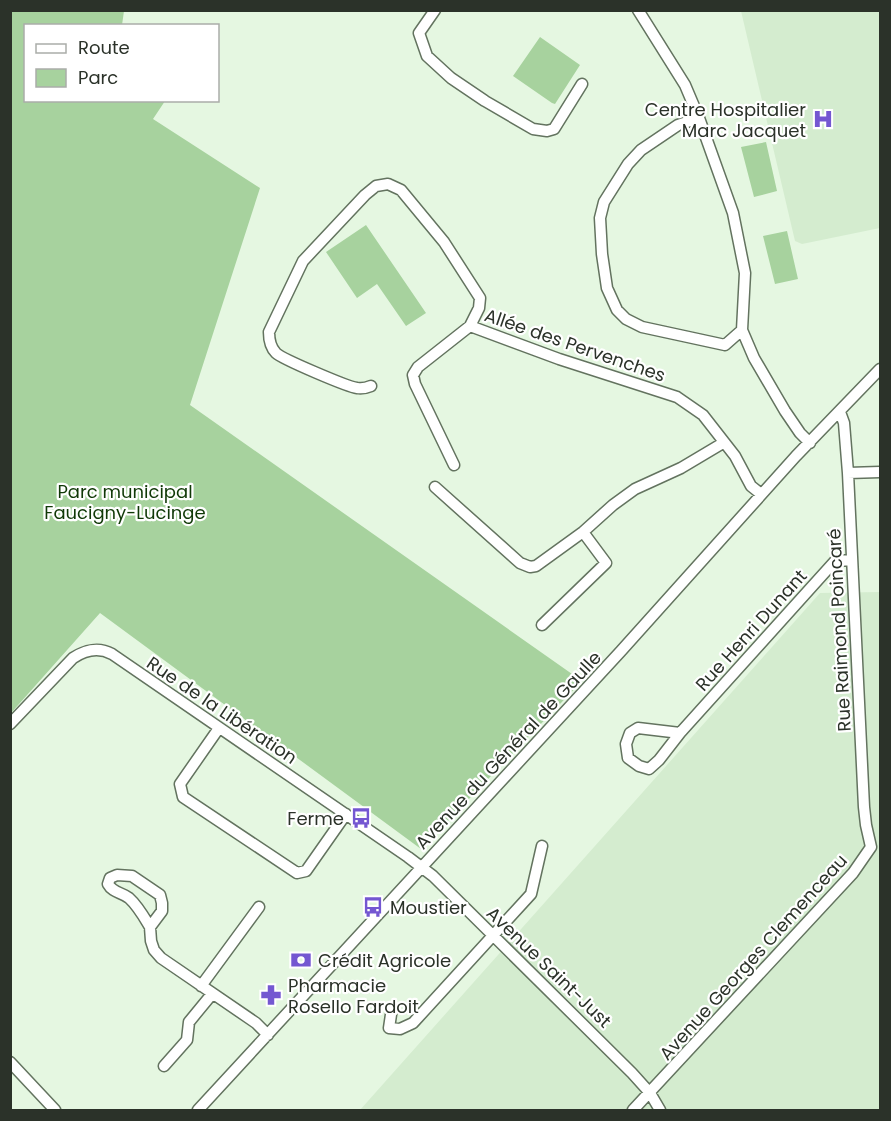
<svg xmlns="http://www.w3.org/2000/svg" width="891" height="1121" viewBox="0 0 891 1121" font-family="Poppins,sans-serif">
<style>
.built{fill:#d4eccf}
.green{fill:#a7d29e}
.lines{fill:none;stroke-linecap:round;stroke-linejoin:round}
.minor-casing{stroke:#63735f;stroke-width:13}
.minor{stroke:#fff;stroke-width:10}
.labels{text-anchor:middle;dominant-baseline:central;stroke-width:4.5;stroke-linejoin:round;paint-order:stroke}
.poi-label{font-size:18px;fill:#2b3229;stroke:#fff;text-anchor:start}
.street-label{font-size:18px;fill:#2b3229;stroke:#fff}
.park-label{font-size:18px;fill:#103907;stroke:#fff}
</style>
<rect width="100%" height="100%" fill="#e5f7e1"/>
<path class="built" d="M741,11H880V228L802,244L795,241Z
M880,592V1110H360L820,593Z"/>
<path class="green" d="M11,10L124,11L122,25L26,26V100L165,101L153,119L260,188L190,405L582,681L421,849L100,613L11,713Z
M540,37L580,65L555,104L552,103L513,76Z
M766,142L777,191L754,197L741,147Z
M366,225L426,313L406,326L377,284L357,298L326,252Z
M787,231L798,279L775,284L763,236Z"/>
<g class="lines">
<g class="minor-casing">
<path id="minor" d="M435,10L419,33L427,56L451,78L485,101L533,129L547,131L554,129L582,84
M638,10L685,85L699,118L733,213L745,273L742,330L754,358L785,411L800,433L810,443
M699,118L678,125L641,150L628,164L604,202L600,218L602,254L607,288L617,310L626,319L642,327L725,345L742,330
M371,386C366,388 362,389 357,388C348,387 282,359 276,353C270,347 269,339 269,332L303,261L365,195L376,186L388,184L401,190L444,242L480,298L479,308L470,326
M840,412L844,423L848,473L864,807L866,825L871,847
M454,465L415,384L413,375L418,367L470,326L559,359L677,397L703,415L735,456L751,486L761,494
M848,473L880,472
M435,487L520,563L530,567L536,566L583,532L613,505L635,489L681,468L723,443
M542,625L606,563L583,532
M10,724L73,658C85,650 99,647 112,654L408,857L433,876L632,1073L650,1093L660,1110
M219,728L180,784L183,797L297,873L306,871L346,814
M680,733L659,760L649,769L639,766L628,758L626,744L630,733L638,728L680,733L835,561L852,560
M150,927C144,917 138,906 129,898C121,892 113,893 108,884L110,878L117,875L132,876L160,895L162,903V911L150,927L151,941L154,950L161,958L256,1023L268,1035
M201,986L259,907
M392,1008L389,1028L400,1029L413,1023L531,894L542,846
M10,1062L55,1110
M164,1066L187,1040L189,1022L212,994
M198,1110L621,651L796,456L880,369
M633,1110L853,873L871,847"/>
</g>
<use href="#minor" class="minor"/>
</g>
<defs>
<g id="hospital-bare" transform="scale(1.62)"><path d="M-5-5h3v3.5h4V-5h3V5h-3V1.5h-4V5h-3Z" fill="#7457d1" stroke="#fff" stroke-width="2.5" paint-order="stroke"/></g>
<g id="bus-bare" transform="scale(1.62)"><path d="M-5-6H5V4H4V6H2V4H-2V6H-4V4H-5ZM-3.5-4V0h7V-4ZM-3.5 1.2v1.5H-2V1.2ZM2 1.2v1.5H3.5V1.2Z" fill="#7457d1" stroke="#fff" stroke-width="2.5" paint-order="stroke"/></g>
<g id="bank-bare" transform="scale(1.62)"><path d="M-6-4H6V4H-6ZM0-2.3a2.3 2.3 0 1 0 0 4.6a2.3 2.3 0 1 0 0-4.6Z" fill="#7457d1" stroke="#fff" stroke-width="2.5" paint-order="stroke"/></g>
<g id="pharmacy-bare" transform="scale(1.62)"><path d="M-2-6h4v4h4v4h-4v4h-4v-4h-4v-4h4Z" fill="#7457d1" stroke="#fff" stroke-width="2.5" paint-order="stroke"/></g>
</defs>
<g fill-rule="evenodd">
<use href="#hospital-bare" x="823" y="119"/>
<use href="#bus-bare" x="361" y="818"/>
<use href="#bus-bare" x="373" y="907"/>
<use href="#bank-bare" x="301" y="960"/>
<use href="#pharmacy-bare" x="271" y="995"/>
</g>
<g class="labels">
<g class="poi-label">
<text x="806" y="109" text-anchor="end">Centre Hospitalier<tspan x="806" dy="21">Marc Jacquet</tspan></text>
<text x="344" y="818" text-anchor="end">Ferme</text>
<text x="390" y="907">Moustier</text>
<text x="318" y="960">Crédit Agricole</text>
<text x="288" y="985">Pharmacie<tspan x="288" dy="21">Rosello Fardoit</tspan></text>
</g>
<g class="street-label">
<text transform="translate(575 345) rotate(19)">Allée des Pervenches</text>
<text transform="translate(751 630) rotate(-48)">Rue Henri Dunant</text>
<text transform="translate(839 630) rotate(-93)">Rue Raimond Poincaré</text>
<text transform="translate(222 710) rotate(34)">Rue de la Libération</text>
<text transform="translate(508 750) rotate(-47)">Avenue du Général de Gaulle</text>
<text transform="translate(753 957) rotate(-48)">Avenue Georges Clemenceau</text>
<text transform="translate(549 967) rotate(44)">Avenue Saint-Just</text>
</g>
<g class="park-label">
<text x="125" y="491">Parc municipal<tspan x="125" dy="21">Faucigny-Lucinge</tspan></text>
</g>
</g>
<rect width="891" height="1121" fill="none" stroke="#2b3229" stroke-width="24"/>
<rect x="24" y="24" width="195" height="78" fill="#ffffff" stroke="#aaada9" stroke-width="1.5"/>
<rect x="36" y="44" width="30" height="9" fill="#ffffff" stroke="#aaada9" stroke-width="1.5"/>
<text x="78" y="54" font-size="18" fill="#2b3229">Route</text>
<rect x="36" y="69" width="30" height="18" fill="#a7d29e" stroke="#aaada9" stroke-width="1.5"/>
<text x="78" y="84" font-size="18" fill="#2b3229">Parc</text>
</svg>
